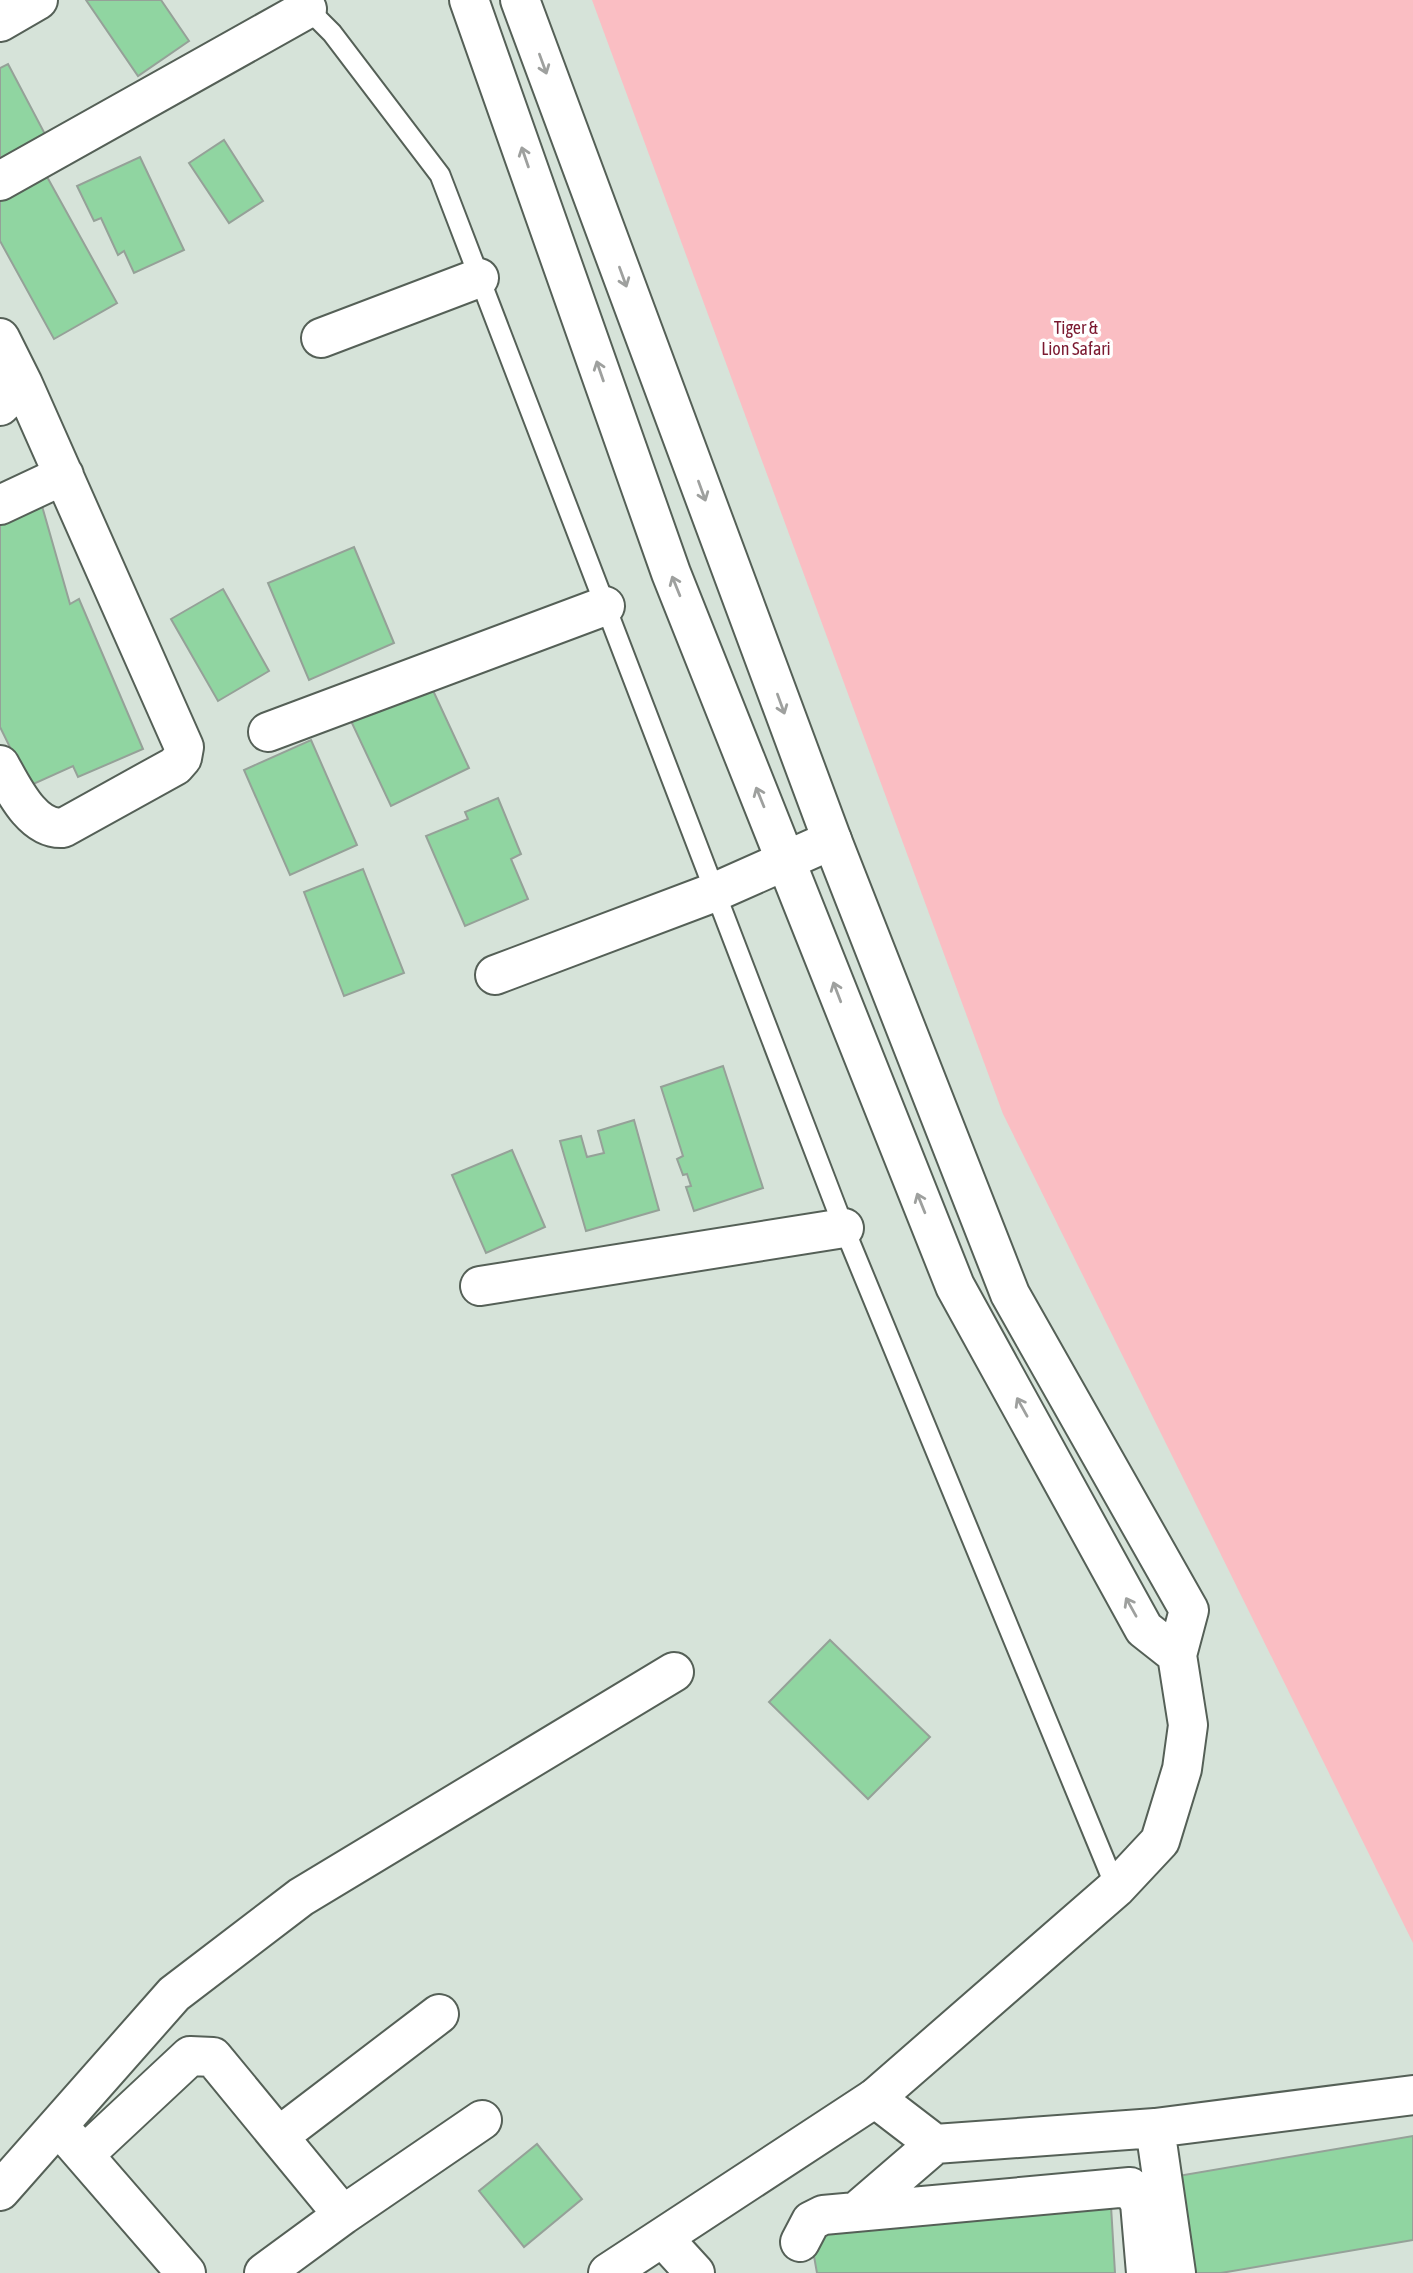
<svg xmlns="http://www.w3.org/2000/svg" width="1413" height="2273" viewBox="0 0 1413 2273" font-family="'Asap Condensed',sans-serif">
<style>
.green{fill:#fabec3}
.building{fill:#90d5a1;stroke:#95a198;stroke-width:2}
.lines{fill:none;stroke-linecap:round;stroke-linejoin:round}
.lane-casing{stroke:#556057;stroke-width:23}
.street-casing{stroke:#556057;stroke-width:42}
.secondary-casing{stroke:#556057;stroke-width:42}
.lane{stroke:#fff;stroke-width:19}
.street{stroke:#fff;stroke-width:38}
.secondary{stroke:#fff;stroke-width:38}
.oneway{stroke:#9ea09e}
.labels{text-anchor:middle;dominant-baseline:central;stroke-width:7;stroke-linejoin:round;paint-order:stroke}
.park-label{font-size:18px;fill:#7b1930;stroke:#fff}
</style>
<rect width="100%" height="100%" fill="#d6e3d9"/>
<path class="green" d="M592,0H1413V1943L1003,1114Z"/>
<path class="building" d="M86,0H161L189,41L138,76Z
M8,64L46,136L0,161V68Z
M224,140L263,201L229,223L189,163Z
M140,157L184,250L134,273L124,251L118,255L101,218L94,221L77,186Z
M46,175L117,303L54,339L0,241V201Z
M42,506L70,604L79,599L143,749L78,777L73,766L29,786L0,727V518Z
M354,547L394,643L309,680L268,583Z
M223,589L269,671L218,701L171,619Z
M430,684L469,768L391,806L351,721Z
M311,740L357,845L290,875L244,770Z
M498,798L521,854L511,859L528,899L465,926L426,836L468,819L465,812Z
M363,869L404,973L344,996L304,892Z
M723,1066L763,1188L694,1211L686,1187L691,1186L687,1174L683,1175L677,1159L683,1156L661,1087Z
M634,1120L659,1210L586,1231L560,1141L581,1136L587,1157L604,1153L598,1131Z
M512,1150L545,1227L486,1253L452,1175Z
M830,1640L930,1737L868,1799L769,1702Z
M1413,2136V2240L1221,2273H1188L1172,2177Z
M537,2144L582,2199L524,2247L479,2191Z
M1111,2206L1115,2273H817L810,2234Z"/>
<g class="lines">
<g class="lane-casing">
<path id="lane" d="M303,4L332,33L440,175L844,1228L1116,1888"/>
</g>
<g class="street-casing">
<path id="street" d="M0,22L38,0
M0,181L307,9
M0,338L23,384L0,406
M321,338L479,278
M0,505L64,475
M268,732L605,606
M0,765C13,788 32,830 63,828L175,766L182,758L184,747L23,384
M495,975L715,892L832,840
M480,1286L844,1228
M875,2098L935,2144L1155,2128L1413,2095
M1155,2128L1176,2273
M279,2136L439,2014
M68,2137L186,2273
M84,2155L190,2056L213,2057L343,2215L264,2273
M0,2191L174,1994L301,1897L674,1672
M856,2212L935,2144
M343,2215L482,2120
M663,2238L695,2273
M800,2242L811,2221L823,2215L1130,2187L1140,2203L1146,2273"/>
</g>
<g class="secondary-casing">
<path id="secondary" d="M469,0L671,573L955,1286L1144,1629L1177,1655
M520,0L832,840L1010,1294L1189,1610L1177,1655L1188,1725L1182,1769L1160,1841L1116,1888L875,2098L608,2273"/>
</g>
<use href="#lane" class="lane"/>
<use href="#street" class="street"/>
<use href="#secondary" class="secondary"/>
</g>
<defs><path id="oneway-shaft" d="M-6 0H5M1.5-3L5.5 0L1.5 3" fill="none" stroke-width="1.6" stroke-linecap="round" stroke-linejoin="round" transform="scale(1.75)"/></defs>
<g class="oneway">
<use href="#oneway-shaft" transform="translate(543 64) rotate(70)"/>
<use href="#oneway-shaft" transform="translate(525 157) rotate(-109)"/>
<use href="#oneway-shaft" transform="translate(623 277) rotate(70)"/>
<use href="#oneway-shaft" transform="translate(600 371) rotate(-109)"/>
<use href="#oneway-shaft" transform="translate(702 491) rotate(70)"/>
<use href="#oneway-shaft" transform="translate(676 586) rotate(-112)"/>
<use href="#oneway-shaft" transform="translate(781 704) rotate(70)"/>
<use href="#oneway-shaft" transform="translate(760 797) rotate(-112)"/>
<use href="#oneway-shaft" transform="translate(837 992) rotate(-111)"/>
<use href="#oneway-shaft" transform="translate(921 1203) rotate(-112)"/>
<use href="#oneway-shaft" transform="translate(1022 1407) rotate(-119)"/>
<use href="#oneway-shaft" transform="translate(1131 1607) rotate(-119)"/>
</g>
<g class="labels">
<g class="park-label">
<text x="1076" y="327">Tiger &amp;<tspan x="1076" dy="21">Lion Safari</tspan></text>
</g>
</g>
</svg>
